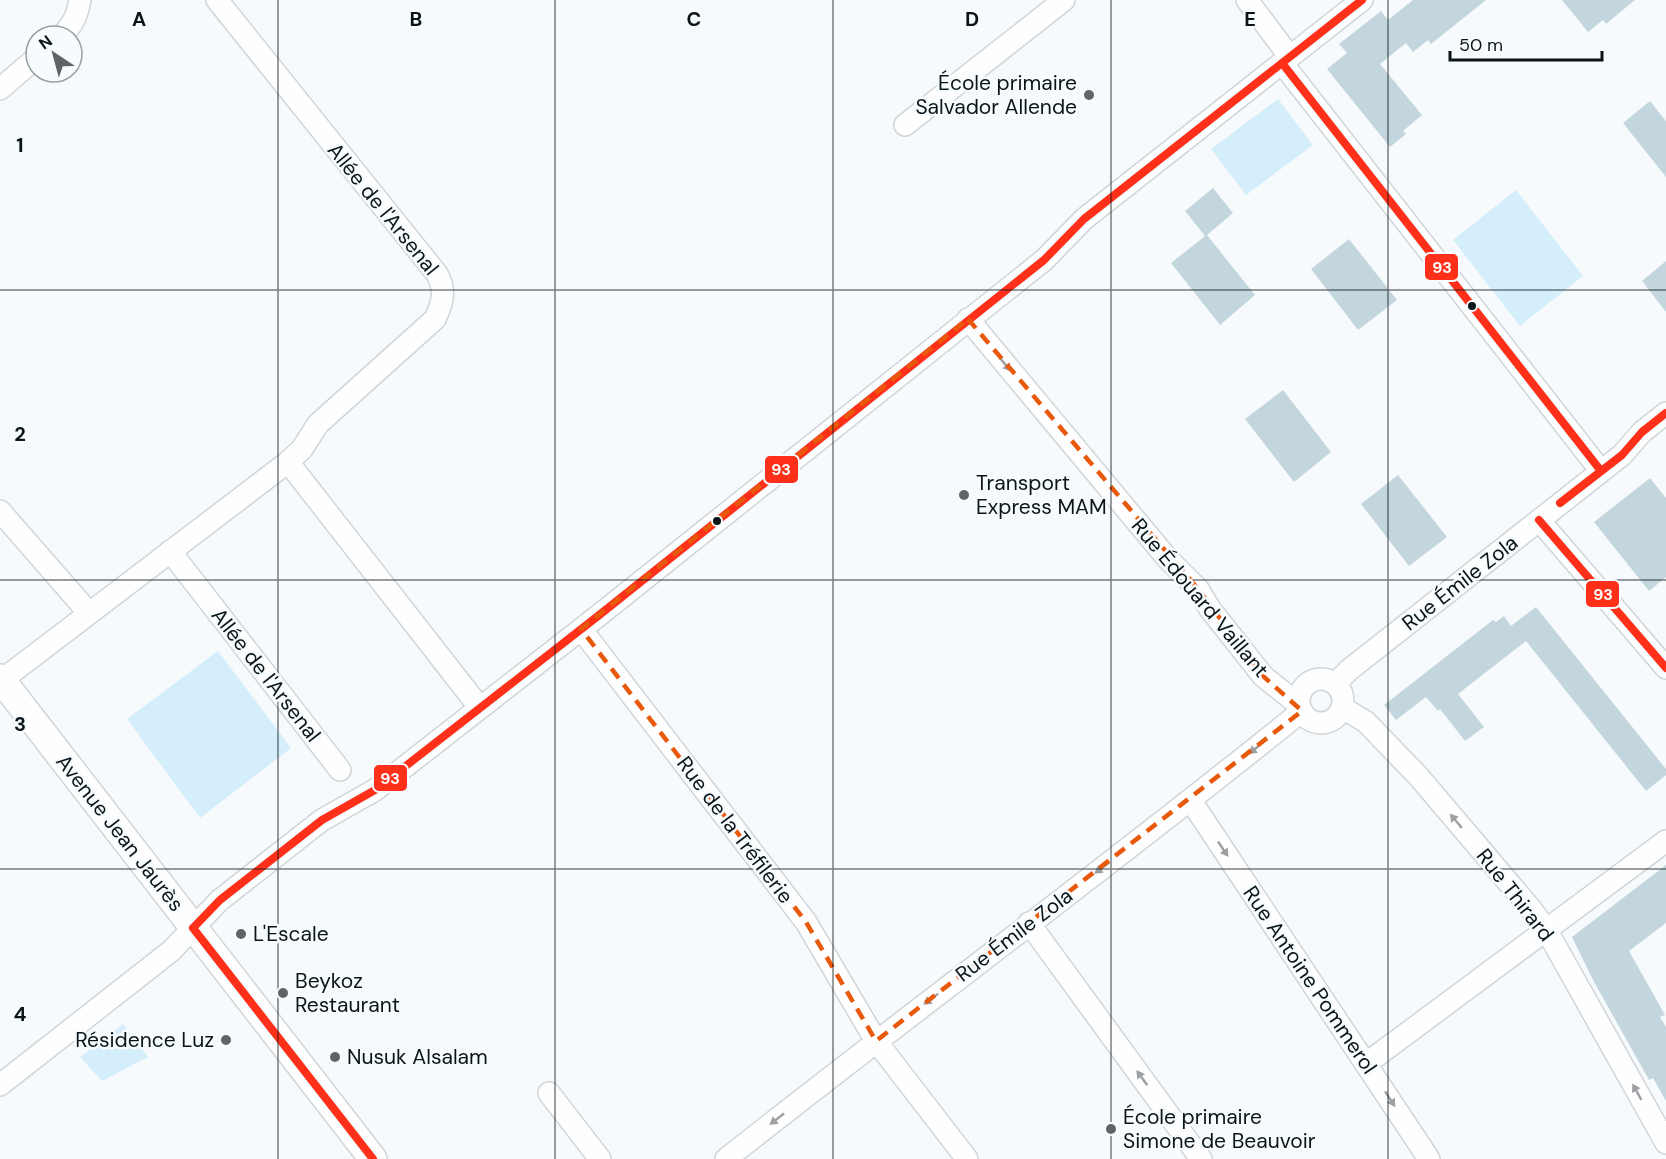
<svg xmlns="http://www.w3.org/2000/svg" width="1666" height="1159" viewBox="0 0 1666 1159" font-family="'DM Sans',sans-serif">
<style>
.green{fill:#d5eefb}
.building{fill:#c3d6de}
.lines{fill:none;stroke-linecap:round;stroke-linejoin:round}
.minor-casing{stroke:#cfd5d8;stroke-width:24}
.major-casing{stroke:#cfd5d8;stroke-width:30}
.minor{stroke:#fefeff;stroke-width:21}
.major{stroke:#fefeff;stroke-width:27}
.bus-1-casing{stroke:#f6fbfd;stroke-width:12}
.bus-1{stroke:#ff301a;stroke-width:8}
.oneway{fill:#9da0a3}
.marked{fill:none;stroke:#e8590c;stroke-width:4.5;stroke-dasharray:12 8;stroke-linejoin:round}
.grid{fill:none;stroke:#0b1418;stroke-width:1.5;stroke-opacity:0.55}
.poi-dot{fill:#5e6468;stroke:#f6fbfd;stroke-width:2}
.bus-dot{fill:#0b1418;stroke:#f6fbfd;stroke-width:2}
.labels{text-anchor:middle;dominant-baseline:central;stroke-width:5;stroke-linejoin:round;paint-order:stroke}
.poi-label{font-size:21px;fill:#0b1418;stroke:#f6fbfd;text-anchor:start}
.street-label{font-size:21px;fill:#0b1418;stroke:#f6fbfd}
.grid-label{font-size:20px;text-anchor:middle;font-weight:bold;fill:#0b1418;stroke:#f6fbfd;stroke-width:5;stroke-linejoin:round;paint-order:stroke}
.line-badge{stroke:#f6fbfd;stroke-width:2}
.badge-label{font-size:16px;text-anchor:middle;font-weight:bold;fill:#fff}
</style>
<rect width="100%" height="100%" fill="#f7fafc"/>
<path class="green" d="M1278,99L1313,145L1246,195L1211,149Z
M1516,190L1583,276L1520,326L1453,240Z
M218,651L291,748L200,818L127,719Z
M123,1024L148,1057L102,1081L80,1057Z"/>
<path class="building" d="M1413,0H1486L1431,44L1428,40L1413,52L1406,43L1380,64L1422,115L1403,131L1406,134L1390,147L1327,69L1347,53L1339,44L1381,11L1388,20Z
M1562,0H1635L1606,24L1603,20L1588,32Z
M1650,101L1666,121V177L1623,123Z
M1213,188L1233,213L1207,235L1255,295L1220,325L1171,263L1205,236L1185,211Z
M1349,239L1397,300L1358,330L1311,269Z
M1666,261V312L1642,281Z
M1283,390L1331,452L1294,482L1245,419Z
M1398,475L1447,537L1409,566L1361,504Z
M1650,478L1666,498V577L1649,591L1594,522Z
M1536,607L1666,769V775L1646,791L1526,641L1458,694L1484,727L1465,741L1440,709L1438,711L1426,697L1396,720L1384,705L1493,620L1496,622L1504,616L1511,626Z
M1666,865V923L1629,951L1665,1015L1660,1017L1666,1027V1101L1653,1078L1649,1080L1593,980L1572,937Z"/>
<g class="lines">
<g class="minor-casing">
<path id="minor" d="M217,0L437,274C446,290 443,302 435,319L318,424L302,449L288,462L480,708
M1247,0L1290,57
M61,36C73,25 77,16 80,0
M1282,63L1601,471
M0,89L36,58
M905,125L1064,0
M968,319L1167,558L1198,589L1210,609L1263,676L1299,705
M0,511L89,613
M1539,520L1666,668
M170,551L340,770
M581,629L806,922L876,1041L967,1159
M1299 701a22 22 0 1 1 44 0a22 22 0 1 1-44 0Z
M2,680L288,462
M1336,683L1349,670L1622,455L1642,432L1666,413
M1343,708L1366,722L1419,777L1531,909L1547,931L1666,1143
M1191,801L1429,1159
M1029,923L1201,1159
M1367,1063L1666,841
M0,1085L171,951L220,900L322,820L375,790L598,616L1044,260L1084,219L1362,0
M549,1093L600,1159
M726,1159C917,1008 1113,864 1302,711"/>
</g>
<g class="major-casing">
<path id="major" d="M0,678L373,1159"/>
</g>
<use href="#minor" class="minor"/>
<use href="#major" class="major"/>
<g class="bus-1-casing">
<path id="bus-1" d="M1282,63L1601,471
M1560,503L1622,455L1642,432L1666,413
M1539,520L1666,668
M193,928L220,900L322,820L375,790L598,616L1044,260L1084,219L1362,0
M193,928L373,1159"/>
</g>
<use href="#bus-1" class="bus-1"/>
</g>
<defs><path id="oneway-solid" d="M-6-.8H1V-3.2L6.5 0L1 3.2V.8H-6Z" transform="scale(1.5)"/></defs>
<g class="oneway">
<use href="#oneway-solid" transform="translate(1005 364) rotate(50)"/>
<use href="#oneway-solid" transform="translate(1256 748) rotate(141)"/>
<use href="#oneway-solid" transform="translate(1456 821) rotate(-130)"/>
<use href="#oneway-solid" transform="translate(1223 849) rotate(56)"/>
<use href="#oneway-solid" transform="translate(1102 868) rotate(143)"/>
<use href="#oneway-solid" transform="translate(931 999) rotate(143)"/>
<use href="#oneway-solid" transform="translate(1142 1078) rotate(-126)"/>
<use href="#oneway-solid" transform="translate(1637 1092) rotate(-119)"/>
<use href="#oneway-solid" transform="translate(1390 1099) rotate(57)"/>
<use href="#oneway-solid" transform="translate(777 1119) rotate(142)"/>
</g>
<path class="marked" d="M968,319L1198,589L1263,676L1302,711L876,1041L806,922L581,629Z"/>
<path class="grid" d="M278,0V1159M555,0V1159M833,0V1159M1111,0V1159M1388,0V1159M0,290H1666M0,580H1666M0,869H1666"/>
<g class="poi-dot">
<circle cx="1089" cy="95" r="6"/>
<circle cx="964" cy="495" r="6"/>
<circle cx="241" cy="934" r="6"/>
<circle cx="283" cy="993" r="6"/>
<circle cx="226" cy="1040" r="6"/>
<circle cx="335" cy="1057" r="6"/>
<circle cx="1111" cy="1129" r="6"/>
</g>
<g class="bus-dot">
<circle cx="1472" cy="306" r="5"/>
<circle cx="717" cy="521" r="5"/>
</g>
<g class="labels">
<g class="poi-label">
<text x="1077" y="83" text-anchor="end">École primaire<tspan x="1077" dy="24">Salvador Allende</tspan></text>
<text x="976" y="483">Transport<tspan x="976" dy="24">Express MAM</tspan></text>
<text x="253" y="934">L'Escale</text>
<text x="295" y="981">Beykoz<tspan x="295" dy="24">Restaurant</tspan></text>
<text x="214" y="1040" text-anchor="end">Résidence Luz</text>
<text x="347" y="1057">Nusuk Alsalam</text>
<text x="1123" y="1117">École primaire<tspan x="1123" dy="24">Simone de Beauvoir</tspan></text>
</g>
<g class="street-label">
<text transform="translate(383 209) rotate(51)">Allée de l'Arsenal</text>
<text transform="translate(1460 583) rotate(-38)">Rue Émile Zola</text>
<text transform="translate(1200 598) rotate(50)">Rue Édouard Vaillant</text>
<text transform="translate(266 675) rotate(52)">Allée de l'Arsenal</text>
<text transform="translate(735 830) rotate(53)">Rue de la Tréfilerie</text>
<text transform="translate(120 833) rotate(52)">Avenue Jean Jaurès</text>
<text transform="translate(1515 895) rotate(52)">Rue Thirard</text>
<text transform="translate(1014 935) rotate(-37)">Rue Émile Zola</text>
<text transform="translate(1310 980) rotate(56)">Rue Antoine Pommerol</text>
</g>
</g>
<g class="grid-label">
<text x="139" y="26">A</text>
<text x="416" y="26">B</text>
<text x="694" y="26">C</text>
<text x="972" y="26">D</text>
<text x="1250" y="26">E</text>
<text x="20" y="152">1</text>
<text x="20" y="441">2</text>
<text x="20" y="731">3</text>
<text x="20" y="1021">4</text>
</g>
<g class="line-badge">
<rect x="1424" y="253" width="35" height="28" rx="6" fill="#ff301a"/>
<rect x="764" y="455" width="35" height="29" rx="6" fill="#ff301a"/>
<rect x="1585" y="580" width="35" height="28" rx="6" fill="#ff301a"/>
<rect x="373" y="764" width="35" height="28" rx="6" fill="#ff301a"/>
</g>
<g class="badge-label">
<text x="1442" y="273">93</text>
<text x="781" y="475">93</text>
<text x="1603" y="600">93</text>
<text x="390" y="784">93</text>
</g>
<g transform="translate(54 54) rotate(324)"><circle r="28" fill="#f6fbfd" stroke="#989fa1" stroke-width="1.5"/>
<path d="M0-4.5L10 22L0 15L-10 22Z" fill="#5e6468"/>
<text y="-9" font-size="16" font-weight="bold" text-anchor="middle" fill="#0b1418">N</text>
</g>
<path d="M1450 51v9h152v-9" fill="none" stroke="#0b1418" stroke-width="3"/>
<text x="1459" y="51" font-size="18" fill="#0b1418" stroke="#f6fbfd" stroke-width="4.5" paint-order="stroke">50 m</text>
</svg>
